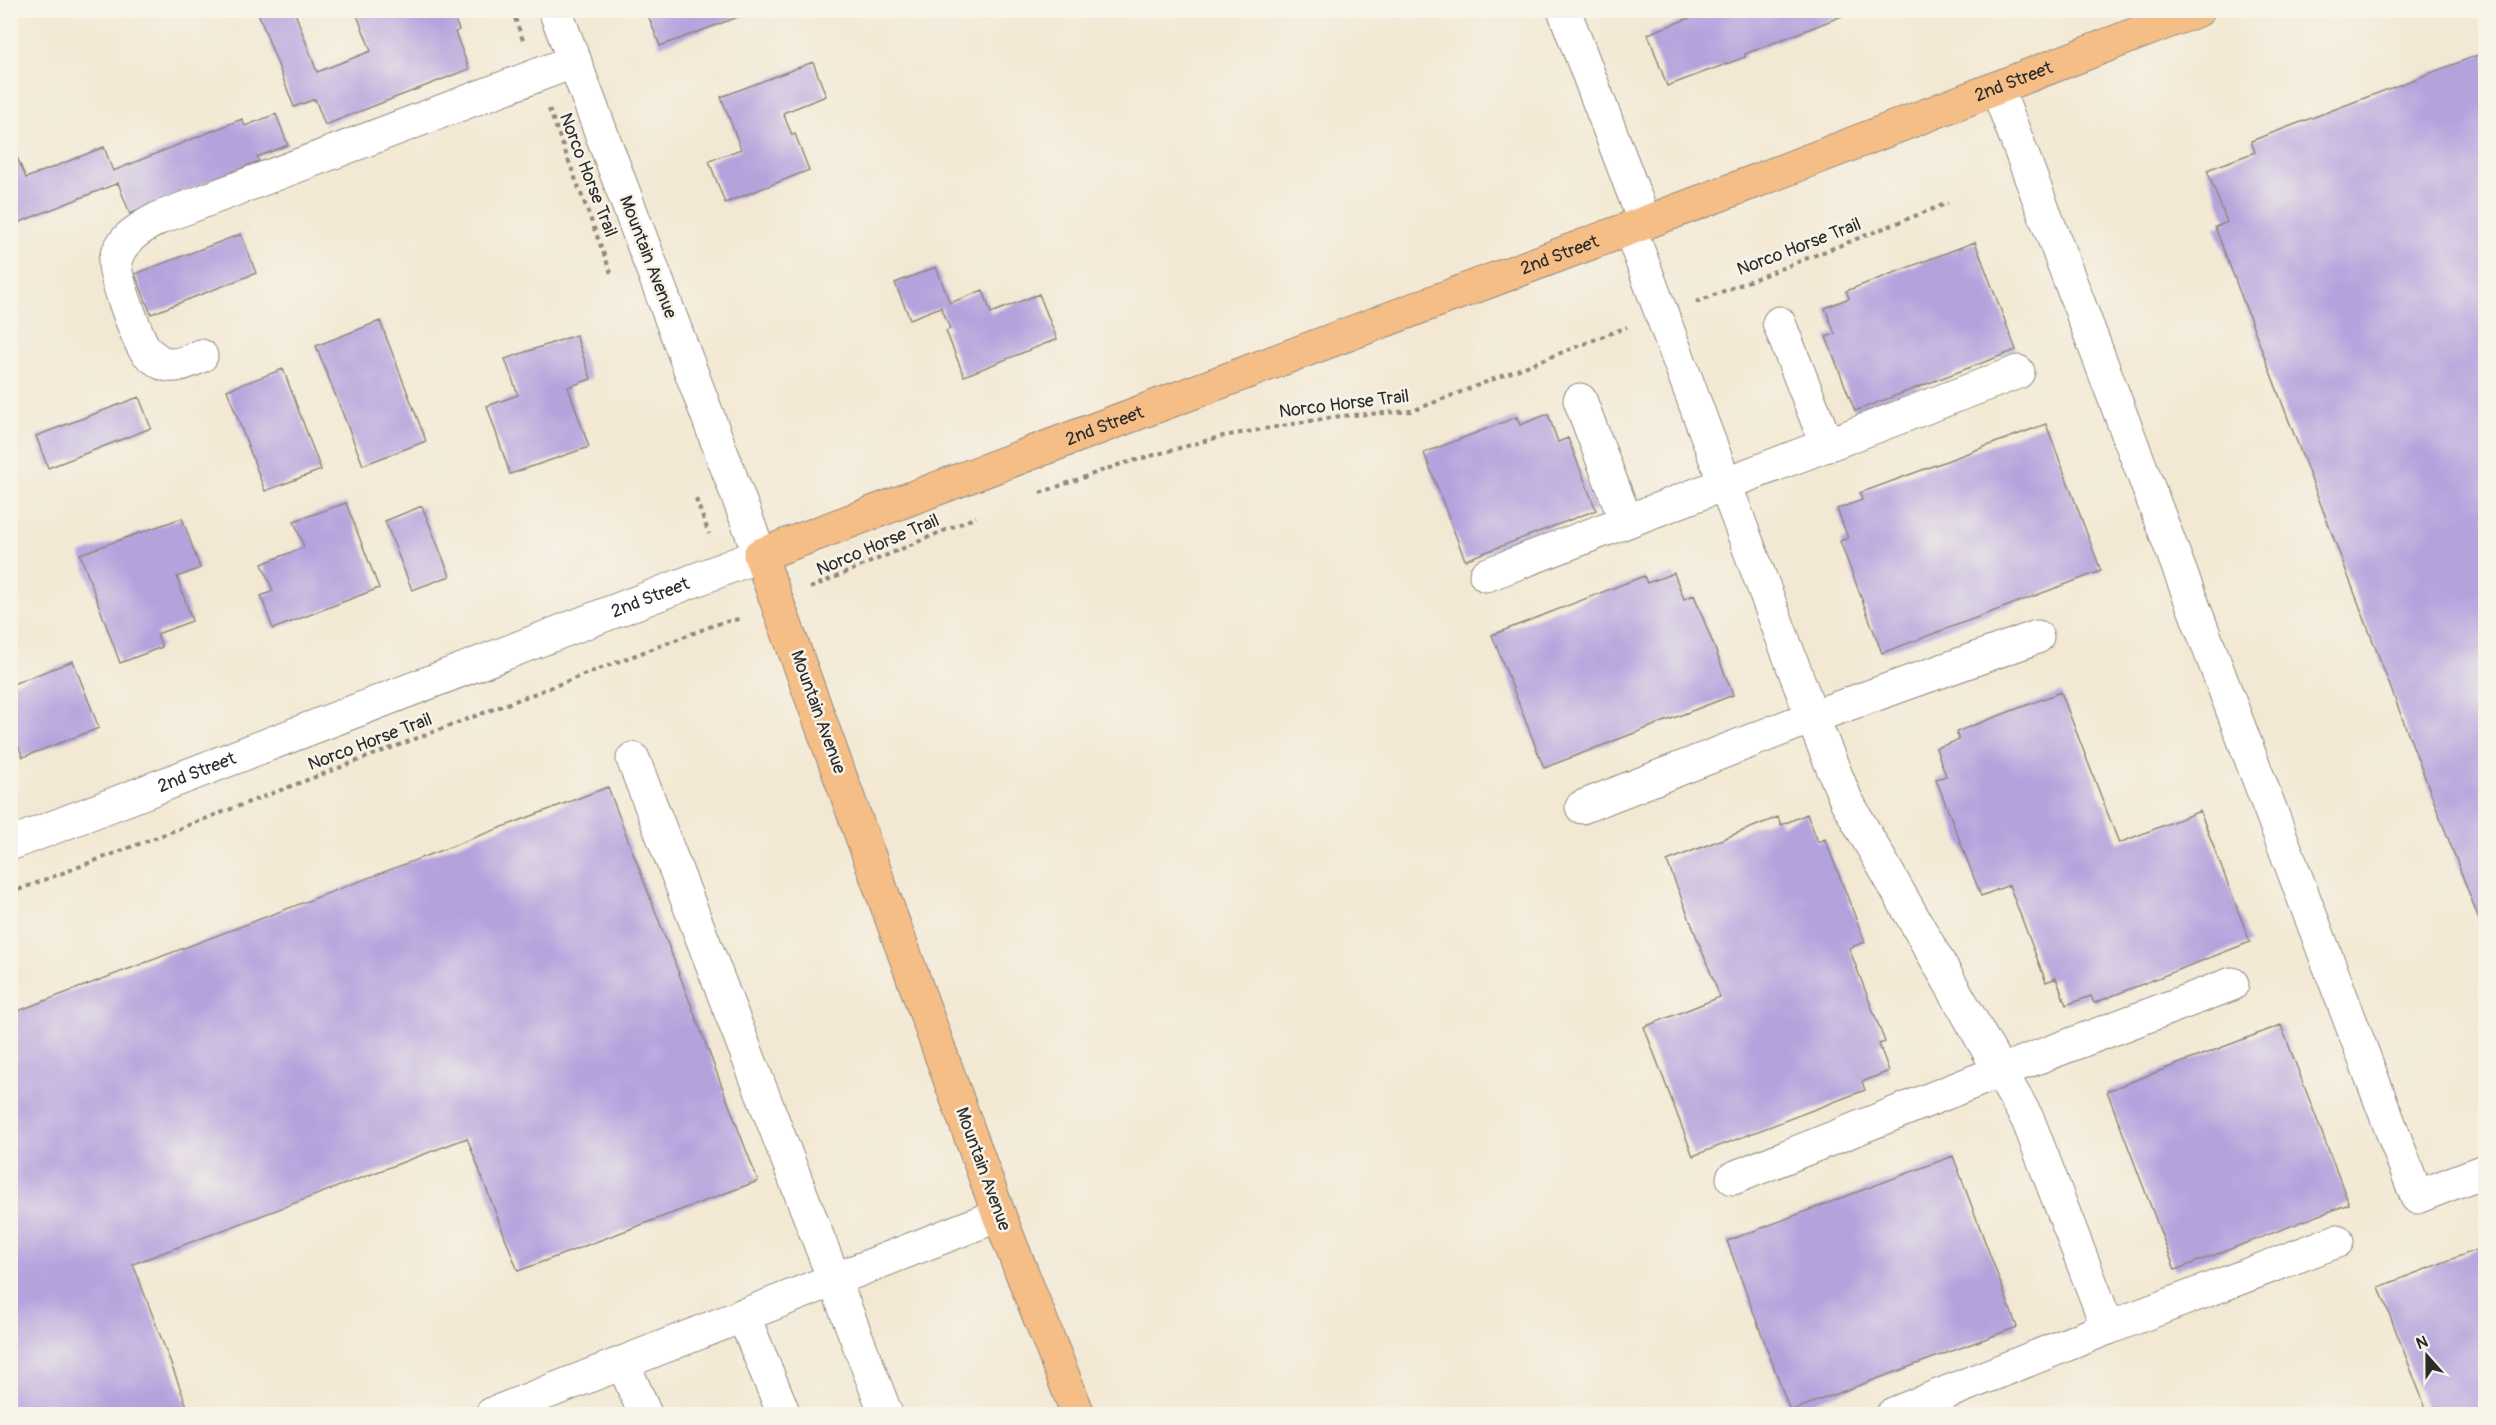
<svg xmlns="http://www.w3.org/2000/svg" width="2496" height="1425" viewBox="0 0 2496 1425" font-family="Pangolin,sans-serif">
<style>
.building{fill:#b4a2dd}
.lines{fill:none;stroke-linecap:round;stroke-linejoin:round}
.minor-casing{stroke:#8f8a7f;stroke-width:35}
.major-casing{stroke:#8f8a7f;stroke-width:35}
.path{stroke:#8f8a7f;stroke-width:4;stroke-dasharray:4.5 4.5;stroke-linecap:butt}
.minor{stroke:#fff;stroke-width:33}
.major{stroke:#f6be87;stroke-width:33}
.labels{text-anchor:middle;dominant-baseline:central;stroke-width:5;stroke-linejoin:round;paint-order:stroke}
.street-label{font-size:18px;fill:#2b2b2b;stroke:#f7f3e8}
</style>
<rect width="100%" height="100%" fill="#f7f3e8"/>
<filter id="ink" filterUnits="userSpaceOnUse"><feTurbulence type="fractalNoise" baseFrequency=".0167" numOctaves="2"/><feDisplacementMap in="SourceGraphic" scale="12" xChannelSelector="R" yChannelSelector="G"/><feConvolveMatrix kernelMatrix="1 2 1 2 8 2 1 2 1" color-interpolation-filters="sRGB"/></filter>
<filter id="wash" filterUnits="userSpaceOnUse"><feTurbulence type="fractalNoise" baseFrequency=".008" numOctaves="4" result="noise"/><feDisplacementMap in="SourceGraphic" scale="24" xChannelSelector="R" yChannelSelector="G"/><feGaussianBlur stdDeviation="1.35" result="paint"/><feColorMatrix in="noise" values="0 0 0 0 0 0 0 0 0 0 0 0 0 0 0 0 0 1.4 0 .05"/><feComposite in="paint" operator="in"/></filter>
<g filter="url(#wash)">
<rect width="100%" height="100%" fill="#f3e8d3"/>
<g id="blocks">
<path class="building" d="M257,10H294L317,72L371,51L355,10H451L459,30L455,32L469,69L325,125L315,99L294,107Z
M646,10H754V11L660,46Z
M1710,10H1855V11L1745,54V57L1667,86L1648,34Z
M2486,52V935H2485L2215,227L2227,222L2207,170L2255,152L2251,141Z
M813,62L826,96L783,113L792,135L795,134L809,170L725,203L709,161L741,149L721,97Z
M276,114L288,145L257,157L259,161L130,214L118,183L10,226V141L26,178L104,147L113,171L242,119L245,126Z
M241,234L256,273L151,314L135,274Z
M1975,242L2016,350L1855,411L1826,337L1835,334L1825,308L1849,298L1846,291Z
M936,267L950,303L983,290L991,313L1039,294L1057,339L964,376L946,331L950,329L941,307L910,319L895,283Z
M380,321L426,441L363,465L316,346Z
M576,335L591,379L568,387L589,447L510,474L487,406L518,395L505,359Z
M283,369L321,470L265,491L227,390Z
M139,397L151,428L48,468L36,436Z
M1548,414L1558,442L1568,438L1596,510L1465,560L1424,453L1517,417L1520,425Z
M2046,424L2101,571L1882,653L1840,541L1848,538L1837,509L1862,500L1860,493Z
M346,503L379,588L273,629L261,596L273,591L262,564L304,547L294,521Z
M422,506L450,576L412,590L385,521Z
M182,518L200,568L177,577L192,621L157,634L162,647L120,663L80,554Z
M1674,573L1684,599L1694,595L1733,695L1544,768L1492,635L1644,576L1647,583Z
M73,661L99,728L23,757L10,726V685Z
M2061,692L2119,843L2200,811L2250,942L2094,1003L2091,996L2066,1005L2056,978L2046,982L2009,885L1981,896L1936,779L1946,776L1936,748L1959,740L1956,732Z
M608,787L758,1181L518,1271L467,1138L133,1264L190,1414H10V1014Z
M1807,814L1818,842L1825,839L1865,942L1849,948L1885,1042L1879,1044L1889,1071L1862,1082L1865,1090L1693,1156L1644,1027L1720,997L1667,861L1778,817L1781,825Z
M2281,1025L2349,1204L2175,1270L2107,1091Z
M1953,1156L2017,1327L1790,1411L1727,1241Z
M2486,1246V1414H2428L2379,1287Z"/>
</g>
</g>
<g filter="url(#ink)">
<use href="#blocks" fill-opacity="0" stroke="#8f8a7f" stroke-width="1.5"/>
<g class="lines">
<g class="minor-casing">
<g id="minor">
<path d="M1564,10L1645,223"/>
<path d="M1997,88L2417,1197L2486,1170"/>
<path d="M1630,229L1812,717L1846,800L2028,1120L2108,1328L1893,1414"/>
<path d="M1779,323L1827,445"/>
<path d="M201,356C189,361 175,369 162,363C157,360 147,353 144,348C137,336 113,274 115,262C120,239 140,228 159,218L575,61"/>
<path d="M1580,400L1626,521"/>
<path d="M1486,575L2018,372"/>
<path d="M633,759L886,1414"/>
<path d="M1582,807L1812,717L2037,637"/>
<path id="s1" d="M10,844L760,555L555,10"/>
<path d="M1733,1178L2001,1071L2232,984"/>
<path d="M743,1315L784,1414"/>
<path d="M2108,1328L2337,1241"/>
<path d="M623,1363L645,1414"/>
<path d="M492,1414L999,1215"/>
</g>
</g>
<g class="major-casing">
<g id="major">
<path id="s2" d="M1078,1414L999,1215L760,555L1756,181L2198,10"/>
</g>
</g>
<path class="path" d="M512,10L523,40
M549,109L611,273
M1696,302L1948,203
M1040,493L1118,465L1223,436L1340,416L1412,411L1627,327
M696,499L709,534
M810,588L976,517
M10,893L720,623L743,618"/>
<use href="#minor" class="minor"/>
<use href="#major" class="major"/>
</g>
</g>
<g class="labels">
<g class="street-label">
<text stroke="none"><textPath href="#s2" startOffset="2256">2nd Street</textPath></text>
<text transform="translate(588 175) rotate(69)">Norco Horse Trail</text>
<text transform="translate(1799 247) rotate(-21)">Norco Horse Trail</text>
<text stroke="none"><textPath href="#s2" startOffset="1770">2nd Street</textPath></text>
<text transform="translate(648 257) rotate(69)">Mountain Avenue</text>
<text transform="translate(1344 404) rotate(-7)">Norco Horse Trail</text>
<text stroke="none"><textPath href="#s2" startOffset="1284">2nd Street</textPath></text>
<text transform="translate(878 545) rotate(-23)">Norco Horse Trail</text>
<text stroke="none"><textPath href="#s1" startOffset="686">2nd Street</textPath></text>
<text transform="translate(818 712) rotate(70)">Mountain Avenue</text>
<text transform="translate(370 742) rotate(-21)">Norco Horse Trail</text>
<text stroke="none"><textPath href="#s1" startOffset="200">2nd Street</textPath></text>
<text transform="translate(983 1169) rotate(70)">Mountain Avenue</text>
</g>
</g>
<rect width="2496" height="1425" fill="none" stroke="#f7f3e8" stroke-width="36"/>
<g transform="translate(2427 1356) rotate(339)" stroke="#f7f3e8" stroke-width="4.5" paint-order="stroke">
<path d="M0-4.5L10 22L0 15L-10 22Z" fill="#2b2b2b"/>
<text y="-9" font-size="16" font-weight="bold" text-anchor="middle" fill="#2b2b2b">N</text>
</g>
</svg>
